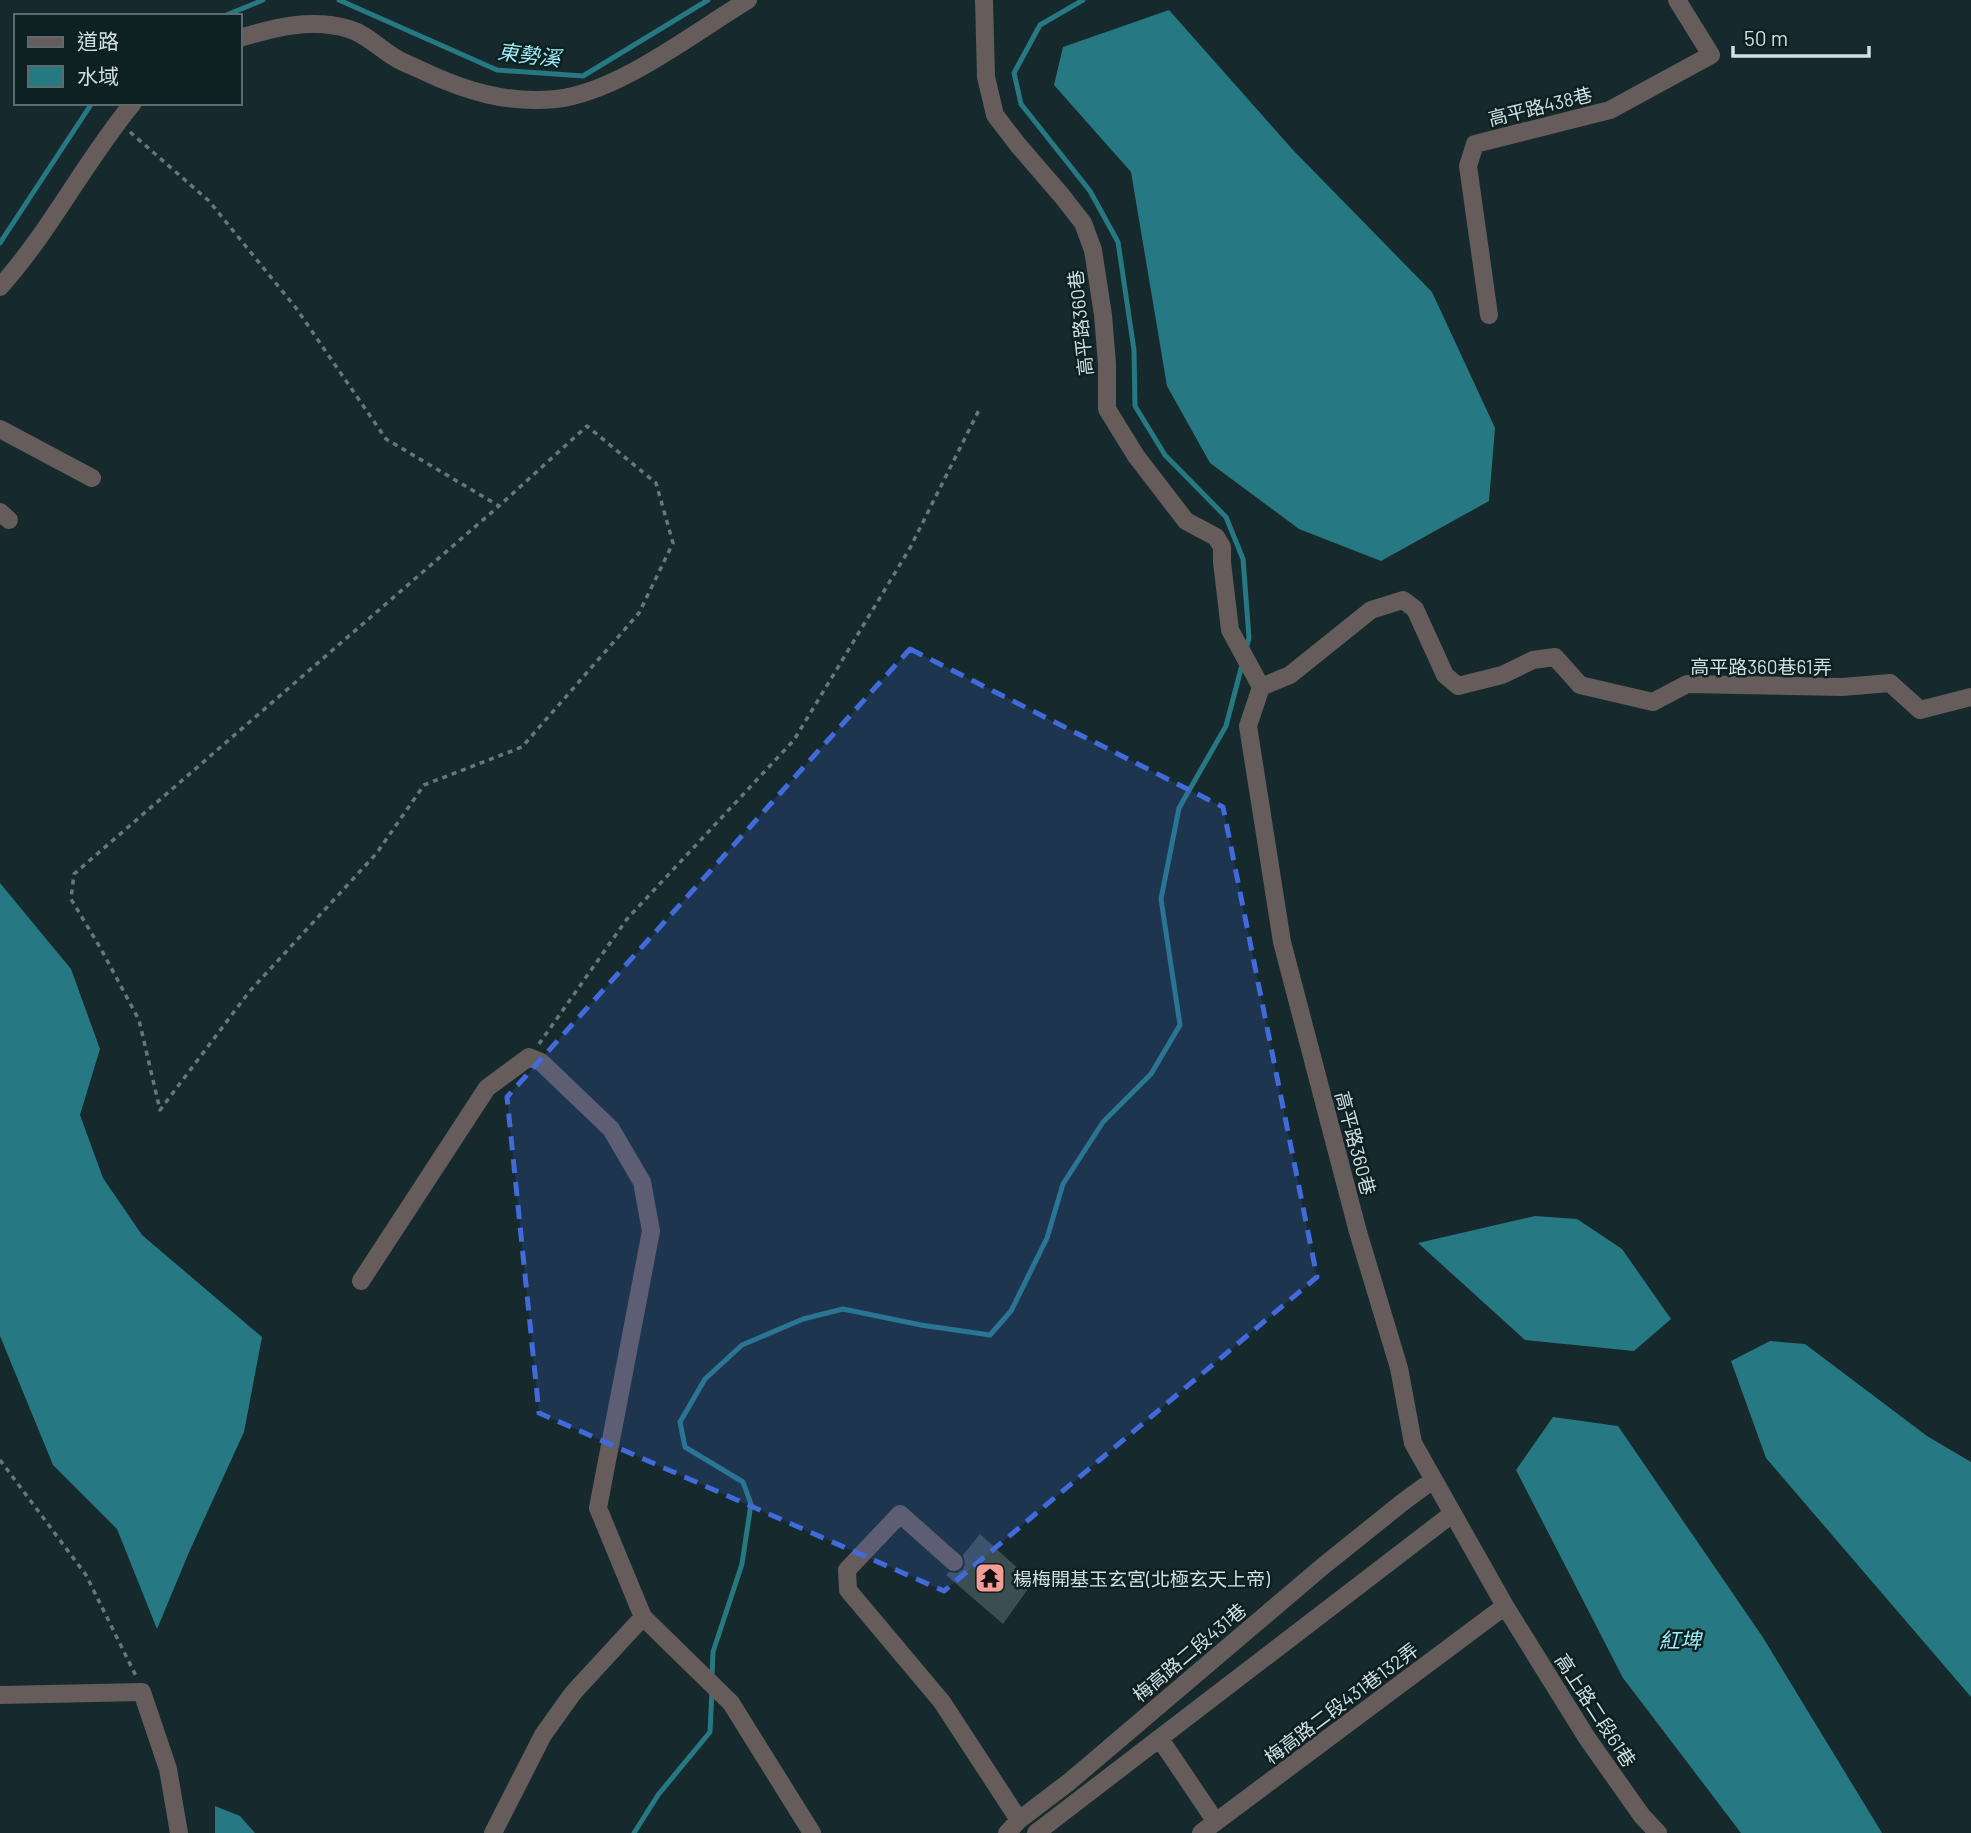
<svg xmlns="http://www.w3.org/2000/svg" width="1971" height="1833" viewBox="0 0 1971 1833" font-family="Barlow,'Noto Sans TC',sans-serif">
<style>
.water{fill:#267882}
.lines{fill:none;stroke-linecap:round;stroke-linejoin:round}
.stream{stroke:#267882;stroke-width:5}
.building{fill:#3b4f52}
.path{stroke:#67777a;stroke-width:3.5;stroke-dasharray:5 5;stroke-linecap:butt}
.minor{stroke:#655c5b;stroke-width:18}
.marked{fill:#416bda;fill-opacity:0.2;stroke:#416bda;stroke-width:5;stroke-dasharray:14 9;stroke-linejoin:round}
.labels{text-anchor:middle;dominant-baseline:central;stroke-width:5;stroke-linejoin:round;paint-order:stroke}
.street-label{font-size:19px;fill:#d3dfe1;stroke:#0d2022}
.poi-label{font-size:19px;fill:#d3dfe1;stroke:#0d2022;text-anchor:start}
.water-label{font-size:21px;font-style:italic;fill:#a1eef8;stroke:#0d2022}
</style>
<rect width="100%" height="100%" fill="#16292c"/>
<path class="water" d="M1169,10L1293,150L1432,292L1495,428L1489,501L1381,561L1299,529L1210,463L1167,386L1131,172L1054,85L1063,47Z
M0,883L71,969L100,1049L80,1115L103,1178L142,1235L262,1337L244,1432L190,1550L157,1629L117,1529L53,1465L0,1336Z
M1535,1216L1577,1219L1622,1249L1671,1319L1634,1351L1525,1340L1418,1243Z
M1770,1341L1805,1344L1927,1436L1971,1462V1697L1766,1458L1731,1361Z
M1553,1417L1618,1426L1762,1636L1882,1833H1741L1623,1678L1516,1470Z
M215,1806L240,1816L255,1833H215Z"/>
<g class="lines">
<path class="stream" d="M339,0L497,70L583,76L708,0
M1083,0L1040,25L1014,73L1021,104L1090,191L1118,242L1134,350L1135,406L1165,455L1226,517L1243,559L1249,638L1246,649
M224,16L263,0
M0,243L92,103
M712,1677L713,1652L742,1564L751,1504L743,1482L685,1447L680,1422L705,1379L742,1345L803,1319L843,1309L921,1325L990,1335L1011,1311L1047,1238L1063,1184L1103,1122L1151,1074L1180,1025L1161,899L1179,808L1226,726L1242,665
M634,1833L658,1795L710,1732L712,1690"/>
</g>
<path class="building" d="M980,1534L1033,1582L1003,1624L946,1575L949,1572L957,1573L963,1569L965,1564L963,1555Z"/>
<g class="lines">
<path class="path" d="M130,132L209,201L296,308L386,439L499,506L587,426L656,483L673,543L639,613L522,747L424,785L376,854L249,992L160,1110L139,1020L101,949L71,899L74,874L499,506
M539,1044L627,919L794,740L910,548L979,410
M0,1460L86,1575L136,1676"/>
<path class="minor" d="M984,0L986,77L995,115L1018,145L1062,196L1083,223L1093,250L1103,315L1107,364V409L1136,456L1186,521L1216,537L1222,547V562L1230,630L1261,687L1248,726L1282,942L1358,1232L1399,1368L1413,1443L1505,1606L1587,1738L1642,1816L1658,1833
M240,38C276,27 312,18 349,29C366,34 379,48 394,57C403,63 413,66 423,71C465,91 508,104 556,99C619,92 693,33 748,0
M0,287C51,230 85,161 133,103
M1489,315L1468,166L1475,144L1610,110L1711,55L1677,0
M0,429L92,478
M0,512L9,520
M1261,687L1290,675L1371,610L1403,600L1415,609L1445,675L1458,686L1502,675L1533,660L1555,657L1580,685L1653,702L1687,684L1842,687L1890,683L1920,710L1971,697
M361,1281L487,1088L529,1057L541,1062L611,1129L642,1182L651,1231L598,1508L643,1617L731,1703L812,1833
M954,1562L900,1514L847,1570L848,1590L942,1702L1019,1820
M0,1695L142,1692L168,1769L179,1833
M1160,1739L1216,1822
M493,1833L543,1735L573,1693L643,1617
M1007,1833L1019,1820L1069,1782L1322,1567L1403,1502L1433,1480
M1036,1833L1452,1514
M1201,1833L1505,1606"/>
</g>
<path class="marked" d="M910,649L1223,807L1317,1277L944,1591L539,1413L507,1097Z"/>
<defs>
<g id="temple-square" transform="scale(1.575)"><rect x="-9" y="-9" width="18" height="18" rx="4" fill="#f59c94" stroke="#0d2022"/><path d="M0-6L5-2H3V0L6.5 2.5H4V6H1.5V3h-3V6H-4V2.5H-6.5L-3 0V-2H-5Z" fill="#111"/></g>
</defs>
<g fill-rule="evenodd">
<use href="#temple-square" x="990" y="1578"/>
</g>
<g class="labels">
<g class="street-label">
<text transform="translate(1540 106) rotate(-14)">高平路438巷</text>
<text transform="translate(1080 323) rotate(-96)">高平路360巷</text>
<text x="1761" y="666">高平路360巷61弄</text>
<text transform="translate(1356 1143) rotate(75)">高平路360巷</text>
<text transform="translate(1189 1652) rotate(-40)">梅高路二段431巷</text>
<text transform="translate(1341 1703) rotate(-37)">梅高路二段431巷132弄</text>
<text transform="translate(1596 1710) rotate(57)">高上路二段61巷</text>
</g>
<g class="poi-label">
<text x="1013" y="1578">楊梅開基玉玄宮(北極玄天上帝)</text>
</g>
<g class="water-label">
<text transform="translate(529 54) rotate(7)">東勢溪</text>
<text x="1680" y="1639">紅埤</text>
</g>
</g>
<rect x="14" y="14" width="228" height="91" fill="#0d2022" stroke="#5c6c6e" stroke-width="2"/>
<rect x="28" y="37" width="35" height="10" fill="#655c5b" stroke="#5c6c6e" stroke-width="2"/>
<text x="77" y="49" font-size="21" fill="#d3dfe1">道路</text>
<rect x="28" y="66" width="35" height="21" fill="#267882" stroke="#5c6c6e" stroke-width="2"/>
<text x="77" y="84" font-size="21" fill="#d3dfe1">水域</text>
<path d="M1733 46v10h136v-10" fill="none" stroke="#d3dfe1" stroke-width="3.5"/>
<text x="1744" y="46" font-size="21" fill="#d3dfe1" stroke="#0d2022" stroke-width="5" paint-order="stroke">50 m</text>
</svg>
